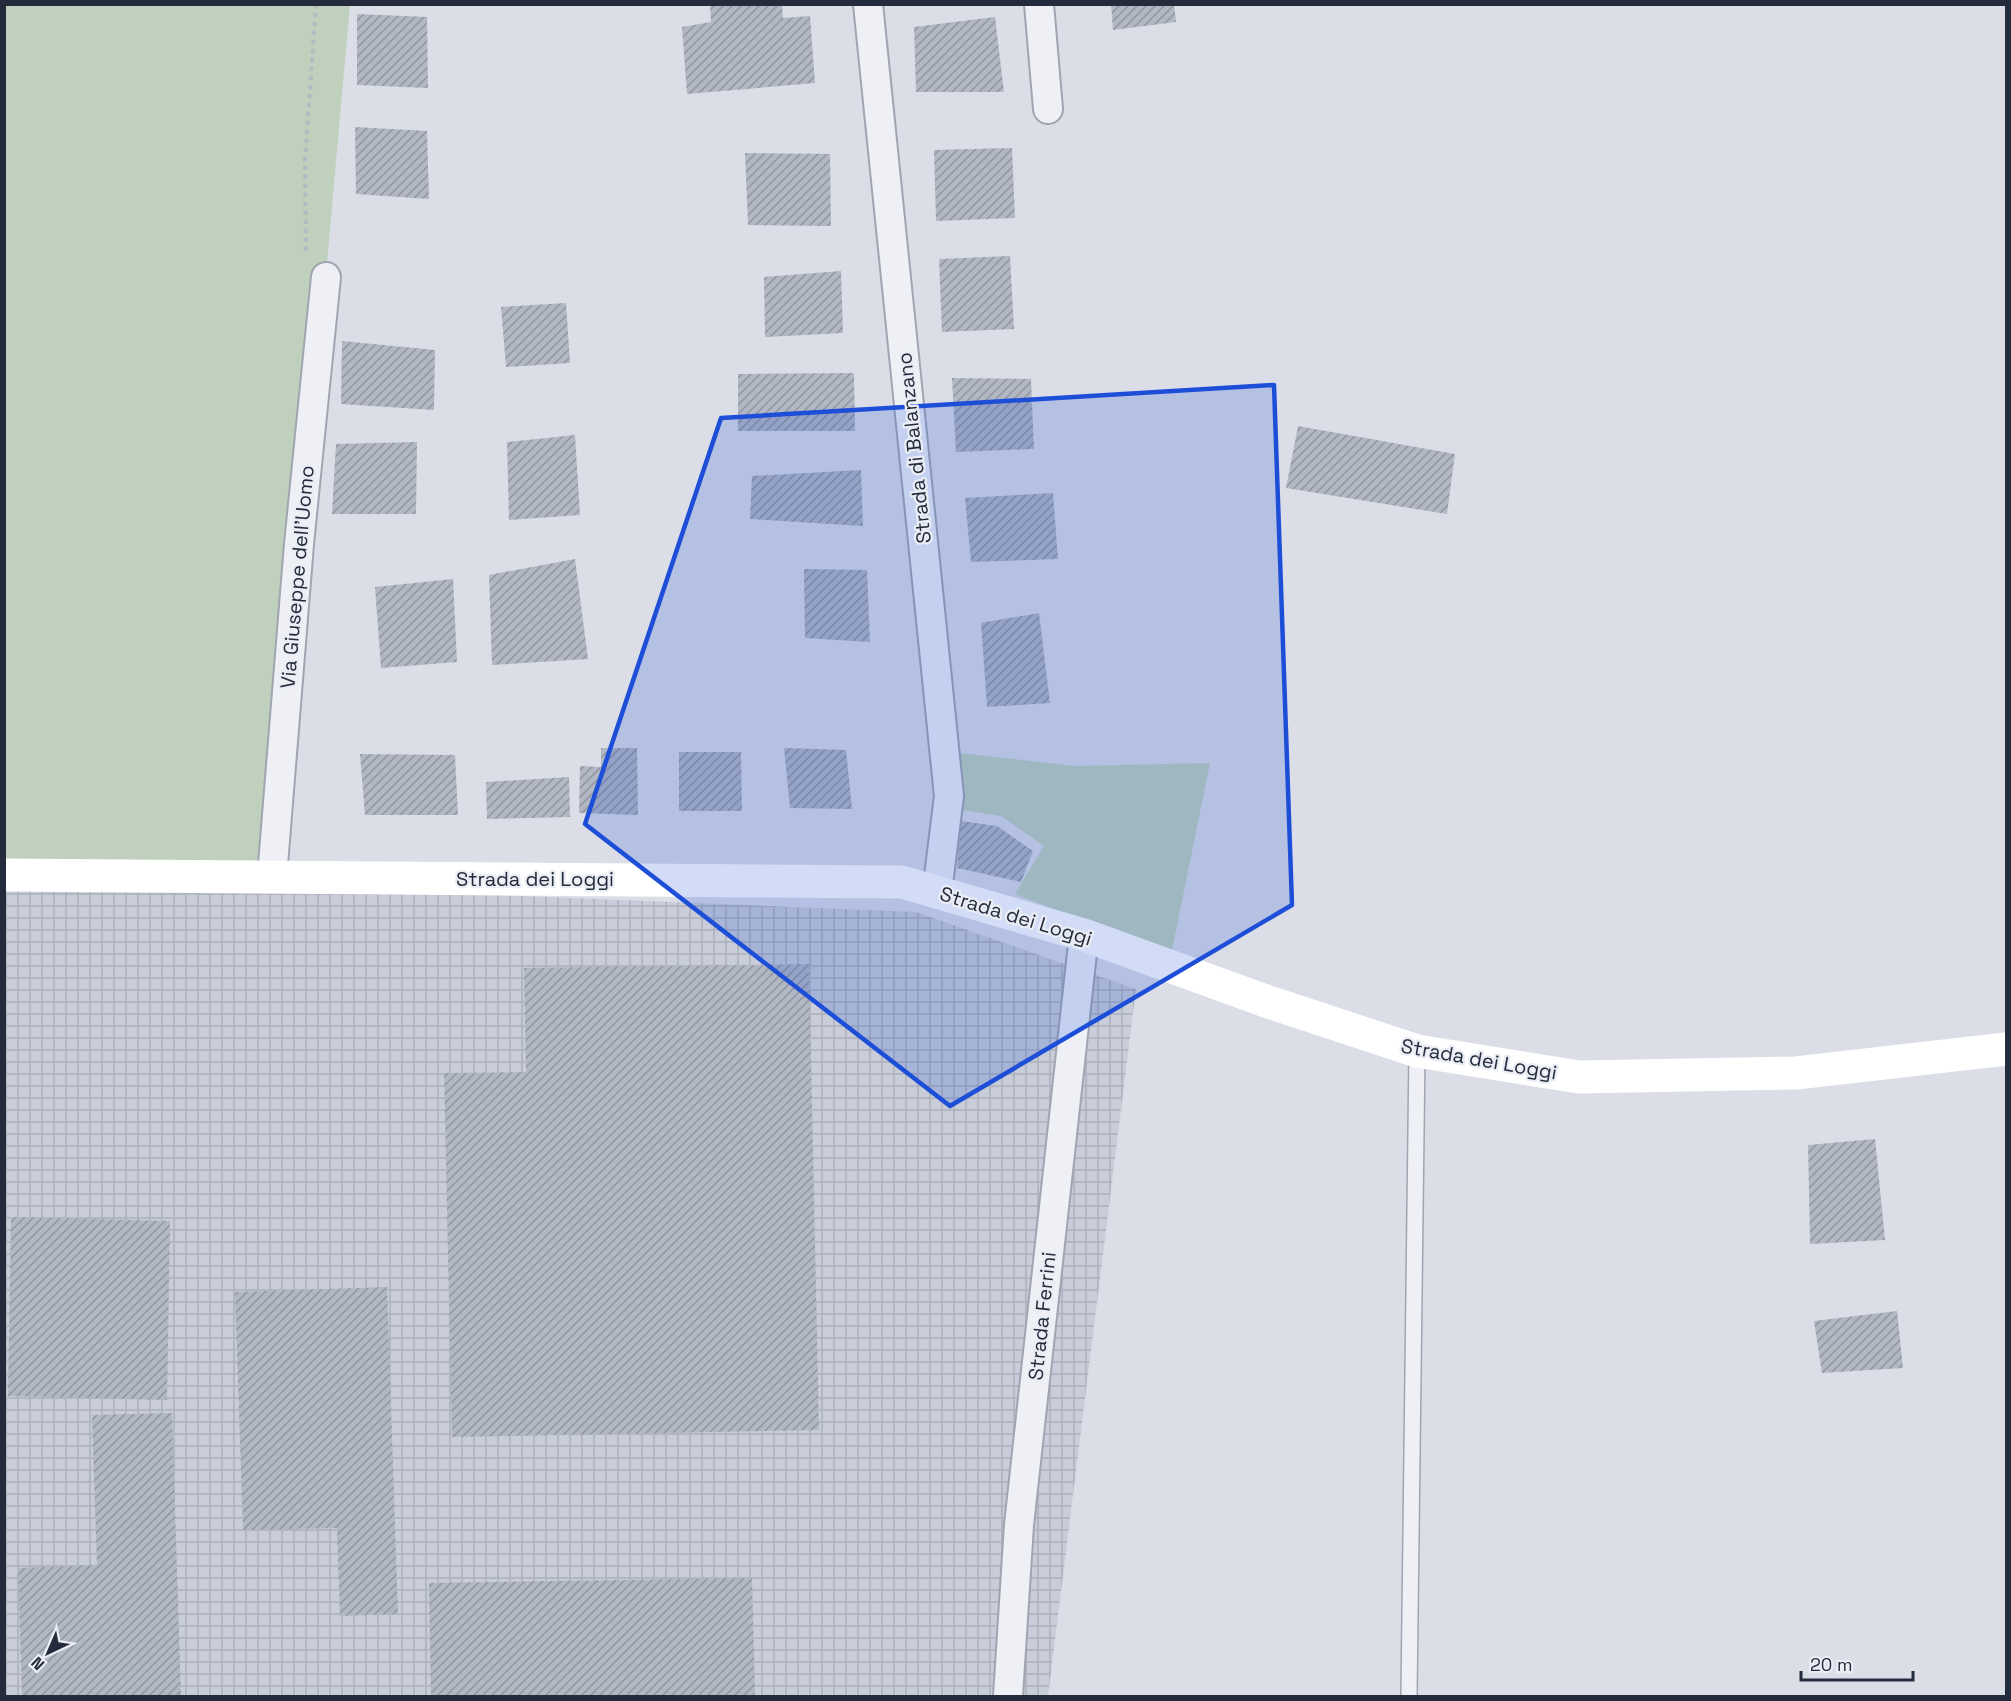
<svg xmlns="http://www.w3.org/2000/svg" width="2011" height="1701" viewBox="0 0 2011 1701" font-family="'Space Grotesk',sans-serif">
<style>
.industrial{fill:url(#industrial-grid)}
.grass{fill:#bfd1bc}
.building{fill:url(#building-hatch)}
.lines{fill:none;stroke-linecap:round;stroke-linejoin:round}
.lane-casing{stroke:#a0a5b1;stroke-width:18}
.street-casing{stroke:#a0a5b1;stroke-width:32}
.path{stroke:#b5b9c1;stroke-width:4;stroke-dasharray:4.5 4.5;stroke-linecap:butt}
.lane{stroke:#eef0f5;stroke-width:15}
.street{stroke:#eef0f5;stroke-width:28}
.secondary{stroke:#fff;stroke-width:33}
.marked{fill:#1d4ed8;fill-opacity:0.2;stroke:#1d4ed8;stroke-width:4.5;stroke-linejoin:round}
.labels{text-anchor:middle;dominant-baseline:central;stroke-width:4.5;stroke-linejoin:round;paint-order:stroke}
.street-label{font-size:20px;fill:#242b3d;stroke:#eaedf4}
</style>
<defs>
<pattern id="industrial-grid" width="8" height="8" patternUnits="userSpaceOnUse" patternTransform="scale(1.5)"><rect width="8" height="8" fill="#c9cdd9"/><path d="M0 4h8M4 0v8" fill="none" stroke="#acb0bb"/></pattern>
<pattern id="building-hatch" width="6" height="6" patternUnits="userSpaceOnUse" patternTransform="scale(1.5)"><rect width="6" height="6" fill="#b2b7c4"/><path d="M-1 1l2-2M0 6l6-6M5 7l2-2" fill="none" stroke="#9195a0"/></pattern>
</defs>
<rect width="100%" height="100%" fill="#dbdee7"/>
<path class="industrial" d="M5,875L916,912L1136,989L1048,1696H5Z"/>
<path class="grass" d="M5,5H350L272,877L5,875Z
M960,753L1075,766L1210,763L1171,955L1015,894L1044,846L1001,816L962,810Z"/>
<path class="building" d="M710,4H782L783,18L810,16L815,83L687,94L682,27L711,22Z
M1111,4H1174L1176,22L1113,30Z
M357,14L427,17L428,88L357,85Z
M995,17L1004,92H916L914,27Z
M355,127L427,131L429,199L356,194Z
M1012,148L1015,218L936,221L934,150Z
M745,153L830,154L831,226L748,225Z
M1010,256L1014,329L942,332L939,259Z
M841,271L843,333L765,337L764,277Z
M566,303L570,363L506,367L501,307Z
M342,341L435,350L434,410L341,404Z
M854,373L855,431H738V374Z
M952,378L1031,379L1034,449L956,452Z
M1298,426L1455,454L1447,514L1286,488Z
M575,435L580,515L509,520L507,442Z
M417,442L416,514H332L336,444Z
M861,470L863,526L750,519L752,476Z
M1053,493L1058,559L971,562L965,498Z
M575,559L588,659L492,665L489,575Z
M804,569L867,570L870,642L805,638Z
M453,579L457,662L381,668L375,587Z
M1039,613L1050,703L987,707L981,623Z
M601,748H637L638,815L579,813L580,766L601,767Z
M784,748L846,750L852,809L790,808Z
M679,752H741L742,811H679Z
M360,754L455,755L458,815H365Z
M569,777L570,817L487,819L486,782Z
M961,821L997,826L1033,851L1021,882L957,868Z
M809,964L819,1430L452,1437L444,1073L526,1072L524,968Z
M1875,1139L1885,1240L1810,1244L1808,1145Z
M11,1217L170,1221L167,1400L8,1396Z
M387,1287L398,1614L340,1616L337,1528L243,1530L235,1292Z
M1897,1311L1903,1368L1822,1373L1814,1321Z
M172,1413L181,1696H22L18,1568L97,1565L92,1415Z
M752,1578L755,1696H431L429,1583Z"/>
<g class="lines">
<g class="lane-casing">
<path id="lane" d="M1409,1696L1417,1051"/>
</g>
<g class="street-casing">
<path id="street" d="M868,4L949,796L937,892
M1039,4L1048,109
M272,877L299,544L326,277
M1008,1696L1019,1525L1084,935"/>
</g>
<path class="path" d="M306,251L305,161L316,4"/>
<use href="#lane" class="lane"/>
<use href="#street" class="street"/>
<path class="secondary" d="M4,875L902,882L1084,935L1263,1000L1417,1051L1579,1077L1796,1073L2006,1049"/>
</g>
<path class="marked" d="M1274,385L1292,905L950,1106L585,824L721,418Z"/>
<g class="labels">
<g class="street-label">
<text transform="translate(914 448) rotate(-96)">Strada di Balanzano</text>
<text transform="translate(297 577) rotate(-85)">Via Giuseppe dell'Uomo</text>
<text x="535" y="879">Strada dei Loggi</text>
<text transform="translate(1016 916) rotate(17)">Strada dei Loggi</text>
<text transform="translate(1479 1059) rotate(10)">Strada dei Loggi</text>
<text transform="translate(1042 1316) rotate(-84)">Strada Ferrini</text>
</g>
</g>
<rect width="2011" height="1701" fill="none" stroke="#242b3d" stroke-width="12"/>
<g transform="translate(48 1653) rotate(224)" stroke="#eaedf4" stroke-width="4.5" paint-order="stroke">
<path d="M0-4.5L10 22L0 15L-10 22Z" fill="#242b3d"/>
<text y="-9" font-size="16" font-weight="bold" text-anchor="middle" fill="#242b3d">N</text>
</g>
<path d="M1801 1671v9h112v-9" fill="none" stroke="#242b3d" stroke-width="3"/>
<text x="1810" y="1671" font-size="18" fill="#242b3d" stroke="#eaedf4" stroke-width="4.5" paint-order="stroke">20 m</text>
</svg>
